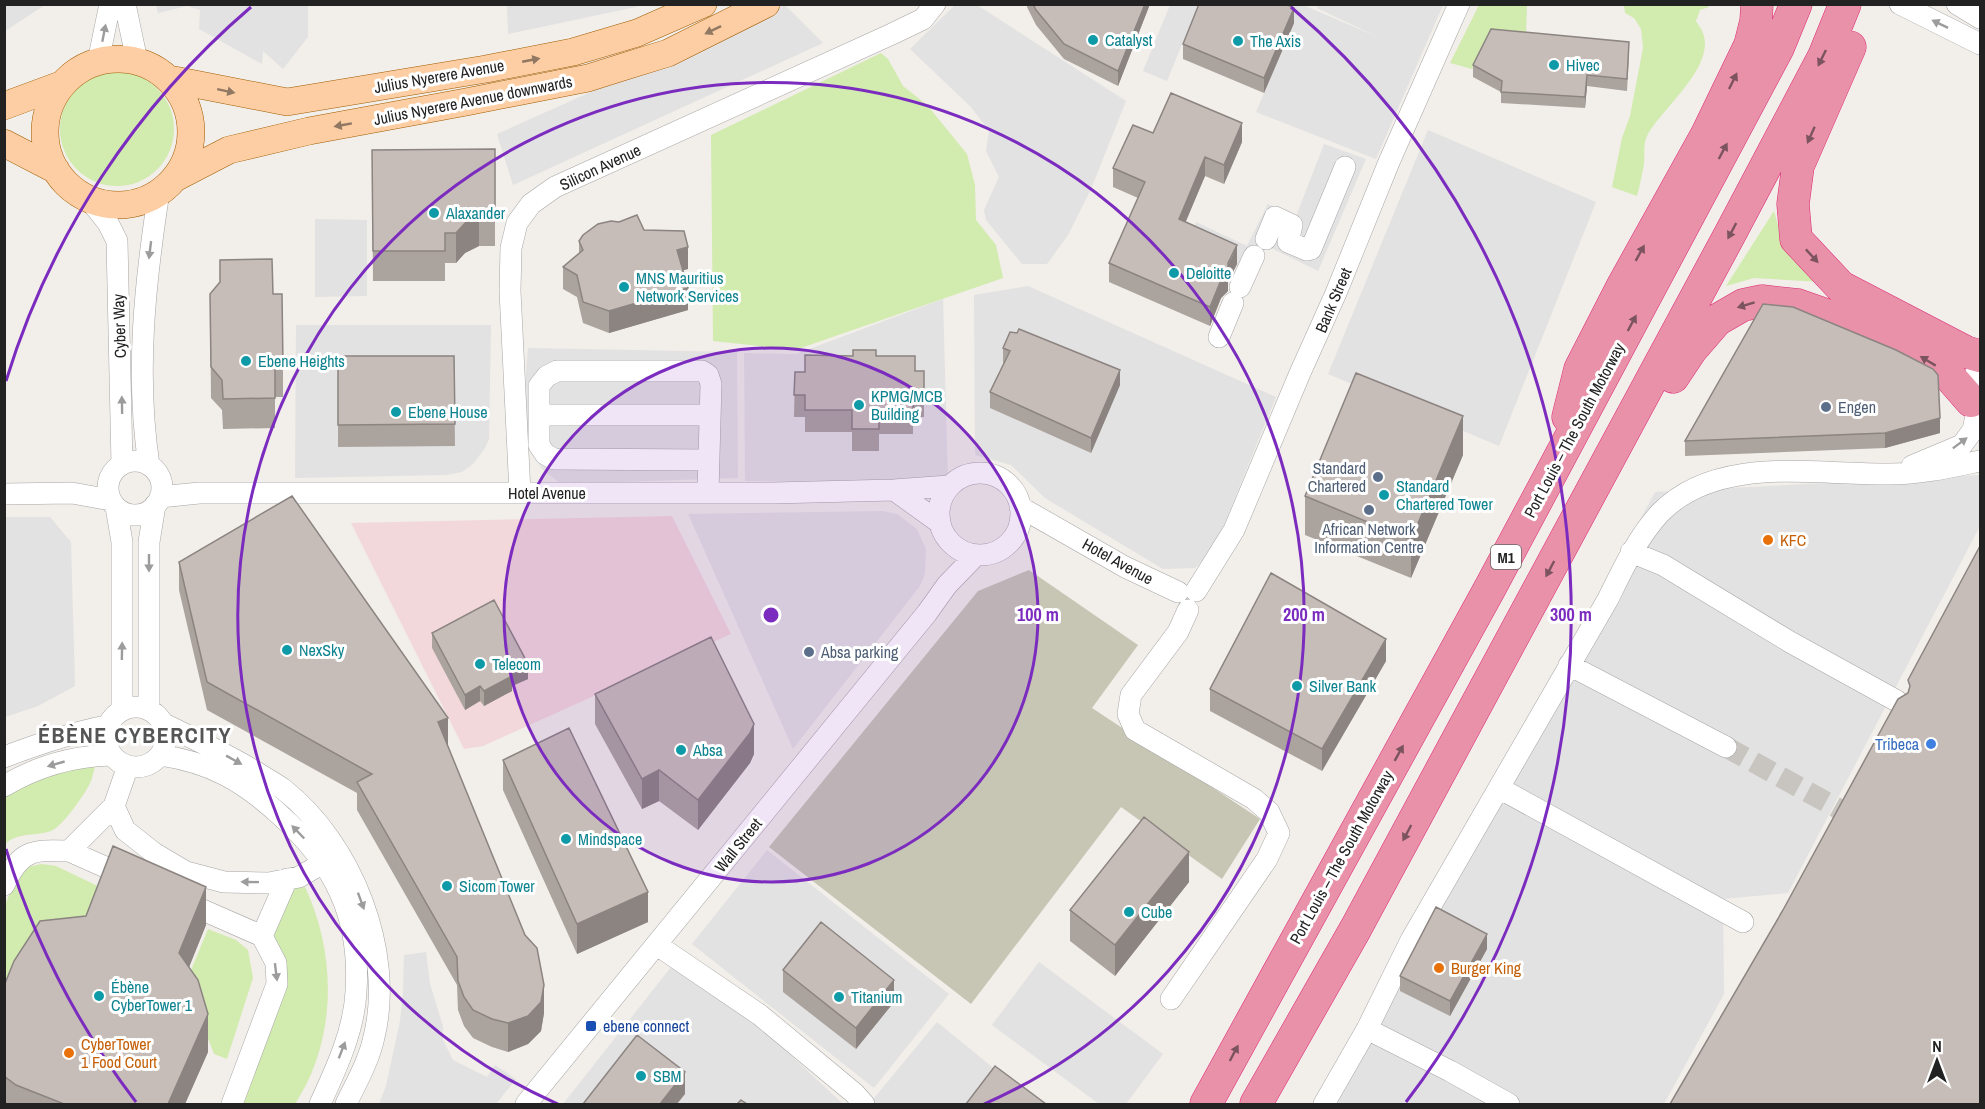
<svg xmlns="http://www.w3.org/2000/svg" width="1985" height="1109" viewBox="0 0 1985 1109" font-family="'Archivo Narrow',sans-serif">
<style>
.commercial{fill:#f2d8da}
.construction{fill:#c7c5b4}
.grass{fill:#d2ebaf}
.parking{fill:#e2e2e2;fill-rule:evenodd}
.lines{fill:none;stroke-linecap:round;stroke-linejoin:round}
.minor-tunnel{stroke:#c8c5c1;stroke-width:21;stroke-dasharray:21 10;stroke-linecap:butt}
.minor-casing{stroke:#a6a6a6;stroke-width:22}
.major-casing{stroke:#a05c00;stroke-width:28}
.highway-casing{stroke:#de2877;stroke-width:33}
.minor{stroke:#fff;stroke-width:21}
.major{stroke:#fdcea3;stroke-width:27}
.highway{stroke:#e991a9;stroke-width:32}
.wall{fill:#aba39e}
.shaded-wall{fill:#8b8481}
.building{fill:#c7bdb8;stroke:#8b8481;stroke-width:1.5}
.oneway{fill:#9c9c9c}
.oneway2{fill:#907862}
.oneway3{fill:#7c545f}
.ring{fill:none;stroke:#7b2cbf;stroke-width:3}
.culture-dot{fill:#0f9aa8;stroke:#fff;stroke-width:2}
.service-dot{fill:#5c6f8a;stroke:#fff;stroke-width:2}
.food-dot{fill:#e8710a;stroke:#fff;stroke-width:2}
.shop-dot{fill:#3f7fe0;stroke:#fff;stroke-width:2}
.transit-dot{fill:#1a4fb4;stroke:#fff;stroke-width:2}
.labels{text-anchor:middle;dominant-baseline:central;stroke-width:6;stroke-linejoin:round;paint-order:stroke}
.shield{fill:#fff;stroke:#646464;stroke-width:1.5}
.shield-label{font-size:15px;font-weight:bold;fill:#222}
.culture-label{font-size:16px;fill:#0d838f;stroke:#fff;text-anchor:start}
.street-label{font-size:16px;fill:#222;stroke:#fff}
.service-label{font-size:16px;fill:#4e5e75;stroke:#fff;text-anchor:start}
.food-label{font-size:16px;fill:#c56008;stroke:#fff;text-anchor:start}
.shop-label{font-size:16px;fill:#366cbe;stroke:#fff;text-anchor:end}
.transit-label{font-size:16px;fill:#164399;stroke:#fff;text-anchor:start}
.district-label{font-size:22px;font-weight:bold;letter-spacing:1.5px;fill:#555;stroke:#fff}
.centre{fill:#7b2cbf;stroke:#fff;stroke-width:3}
.ring-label{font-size:18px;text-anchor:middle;font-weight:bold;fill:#7b2cbf;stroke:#fff;stroke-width:6;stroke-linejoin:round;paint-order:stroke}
</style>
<rect width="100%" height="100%" fill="#f2eee9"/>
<path class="commercial" d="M672,516L731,634L483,746L464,749L351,523Z"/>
<path class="construction" d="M1029,570L1138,645L1092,708L1260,819L1222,879L1121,807L971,1004L769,847L978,591Z"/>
<path class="grass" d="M1479,5H1527L1526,34L1498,36L1472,69L1450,63Z
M1624,5H1709V7L1700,10L1696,21C1698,25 1702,29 1703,33C1716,67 1661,109 1647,136C1643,144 1645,155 1644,164C1642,174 1640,185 1637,196L1612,187L1622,138L1630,116L1643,48L1641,29L1634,18L1625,13Z
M881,53L888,59L903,86L927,105L967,154L975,185L976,220L996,245L1003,278L795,350L713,341L711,135Z
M60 129a57 57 0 1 1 114 0a57 57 0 1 1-114 0Z
M1774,211L1782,239L1821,282L1754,278L1726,286Z
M96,763C94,769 93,776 91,781C86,793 64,824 53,830C39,837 16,831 5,845V797L44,775Z
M42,864L56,866L106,890L83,951L5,1012V905L18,874L27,867Z
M305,887C337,955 337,1040 295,1104H240L277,1010L271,933L289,889Z
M208,929L236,940L248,950L253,978L227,1059L214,1054L201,1020L182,992Z"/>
<path class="parking" d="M5,4H45V5L5,31Z
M156,5H308V37L283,69L263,51L262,64L199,29L200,10L187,6L158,13Z
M507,5V4L640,5L636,7L508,34Z
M785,5L823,43L513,185L497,134Z
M955,5H977L1126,101L1091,189L1068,235L1047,264H1022L986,220L984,210L999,177L986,151L989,131L971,107L910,49Z
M1170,5H1198L1167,81L1143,71Z
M1252,5H1303L1380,38L1317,8L1318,5H1443L1376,159L1256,112L1294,21Z
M1428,130L1596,202L1499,446L1328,374Z
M1324,144L1366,159L1318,271L1265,245L1253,274L1187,239L1196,222L1247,246L1268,204L1295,219Z
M315,219L367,220V296L315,297Z
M1028,286L1276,397L1215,547L1195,568L1163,569L1045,498L1011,465L975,455L974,295ZM1010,348L1119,386L1091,453L990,408L1010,367L1002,363Z
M943,299L948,483L745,481L744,353L796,354Z
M296,325H491L489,439L485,448L473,464L462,472L446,475L295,478ZM454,375L455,443L338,444Z
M528,348L737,352L738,478L561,484L542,469L531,452L526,423V372Z
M1980,475V526L1788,893L1723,899L1724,994L1664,1104H1326L1655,492Z
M883,511L897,514L917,529L926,549L925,574L920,586L793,749L688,514Z
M5,517H50L71,542L75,686L38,706L5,717Z
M767,850L949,994L874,1088L692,944Z
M426,952L430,984L443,1026V1040L453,1060L487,1077L495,1065L516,1079L496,1104H379L386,1086L400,1021L403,992L404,955Z
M675,962L769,1035L843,1104H677L684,1094L600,1104H563Z
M1039,962L1163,1054L1126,1104H1099L992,1025Z
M937,1022L1002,1075L979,1104L870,1103Z"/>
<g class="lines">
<path class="minor-tunnel" d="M1726,747L1839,809"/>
<g class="minor-casing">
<path id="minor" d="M125,4L137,61
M1900,4L1980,44
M1957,4L1980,18
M98,62L110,4
M88,198L108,223L117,241L122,464
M1266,239L1275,217L1292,225L1288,242L1307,250L1311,249L1345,167
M1240,287L1254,256
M1219,337L1233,303
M1972,406C1968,391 1972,378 1980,365
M539,415H710
M108 488a27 27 0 1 1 54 0a27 27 0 1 1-54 0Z
M149,465C135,374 145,282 159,192
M1912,466L1962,445L1973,430L1976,416
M939 514a41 41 0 1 1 82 0a41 41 0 1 1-82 0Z
M894,490L940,523
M520,493L510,291L511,248L517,223L531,204L555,187L892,34L923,19L935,4
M708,493L711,384L708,375L702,371H557L547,376L539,386V445L545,454L554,459L708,460
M4,494L72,493L111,500
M160,497L199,493H773L894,490L949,486
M116,507L122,542V709
M1020,507L1125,567L1178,592
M1631,552L1663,565L1790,642L1897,701
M1196,591L1234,530L1300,373L1336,293L1389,162L1459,4
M1569,665L1726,747
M106 737a30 30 0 1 1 60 0a30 30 0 1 1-60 0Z
M149,709V542L155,505
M164,724C195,739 226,754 256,772C265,778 275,783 283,789C352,843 395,952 374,1037C369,1061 356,1083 346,1104
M160,755C211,763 242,780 280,815C335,864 361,917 356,992C354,1031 336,1069 320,1104
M4,757C38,744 71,733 106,726
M128,766L114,806L125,830L154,853L186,872L224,882L269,883L299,877L325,862L330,856L331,852
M4,786C36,767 74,756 111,755
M1499,788L1743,922
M69,851L130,878
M4,885C21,849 33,850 69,851L114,806
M180,900L262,936
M657,945L760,1015L854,1093L864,1104
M1171,999L1267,859L1279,833L1269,812L1254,799L1135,730L1128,714L1131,695L1178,632L1188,610
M1367,1029L1450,1071L1509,1104
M232,1104L277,984L276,963L262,936L287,879
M526,1104L927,613L947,585L976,555
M1324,1104L1367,1029L1411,940L1608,599C1623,569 1637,538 1660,513C1717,454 1816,475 1891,474C1921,474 1951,467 1980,461"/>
</g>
<g class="major-casing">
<path id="major" d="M45 132a73 73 0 1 1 146 0a73 73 0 1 1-146 0Z
M169,79L287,102L486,69L573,52L637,33L703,4
M4,106L63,84
M4,143L56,170
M175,178L229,150L309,131L466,102L588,78L626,66L668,53L766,4"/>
</g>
<g class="highway-casing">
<path id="highway" d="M1850,47L1798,166L1793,204L1796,239L1841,287L1966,352L1980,356
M1673,377L1691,350L1717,320L1743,305L1762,301L1798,305L1864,328L1944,370L1971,401
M1568,417L1580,369L1622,287L1707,134L1750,45L1756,21L1757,4
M1206,1104L1490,588L1778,48L1796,4
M1256,1104L1356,928L1730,234L1824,56L1845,4"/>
</g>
<use href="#minor" class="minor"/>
<use href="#major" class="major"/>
<use href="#highway" class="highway"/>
</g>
<path class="wall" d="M1027,4H1150L1118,86L1064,59L1036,25L1027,7Z
M1294,23L1264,93L1183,59V44Z
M1629,54L1627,91L1587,86L1585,108L1501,103V92L1473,77V65Z
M1242,142L1224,184L1205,176L1185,222L1237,264L1228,282V291L1221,298L1210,326L1109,282V263L1138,198L1113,187V168Z
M495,149V246H479L465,253L456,263H445V281H373L372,150Z
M644,230L688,269L683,270L688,310L609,333L583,323L577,297L563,289V267L579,254V241Z
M220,260L273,294L283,366V397H275V428L223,429L222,410L211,398L210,294L220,283Z
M1003,348L1120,385L1091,453L990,408V392L1004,364L1003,363Z
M1896,350L1940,433L1885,448L1685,456V441Z
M338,356H454L455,446L338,447Z
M876,356L915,371H924V417H913V434H879V451H852V432H805V417H794L795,372H805Z
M1463,455L1411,578L1305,535V496Z
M179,562L448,746L544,1013L541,1031L528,1044L508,1052L492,1047L473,1038L464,1026L458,1010L457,985L357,810V793L207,710L179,590Z
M432,633L528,679L512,686V691L484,706L480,701L465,710L432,648Z
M1386,661L1322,771L1210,711V689Z
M595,694L754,754L750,763L698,830L659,801L642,809L595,724Z
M503,760L648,922L577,954L503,790Z
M1189,882L1115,976L1070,941V910Z
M206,925L189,967L208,1052L185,1104H4V986Z
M1487,949L1450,1016L1400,991V976Z
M783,970L894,1002L856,1049L783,992Z"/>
<path class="shaded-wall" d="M1145,4H1150L1118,86V71Z
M1294,8V23L1264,93V78Z
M1587,75V86L1585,108V97Z
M1242,123V142L1224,184V165Z
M1205,157V176L1179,238V219Z
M479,216V246L465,253L456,263V233L465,223Z
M1237,245V264L1228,282V291L1221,298L1210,326V307Z
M688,247V269L677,272V250Z
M688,288V310L609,333V311Z
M1120,370V385L1091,453V438Z
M1463,416V455L1411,578V540Z
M1940,418V433L1885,448V433Z
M1386,639V661L1322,771V749Z
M528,664V679L512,686V691L484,706V691L510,672Z
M480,686V701L465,710V695Z
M448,718V746L438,750V722Z
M754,724V754L750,763L698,830V800Z
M659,770V801L642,809V779Z
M1189,852V882L1115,976V945Z
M206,887V925L179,992V953Z
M648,892V922L577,954V924Z
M1487,934V949L1450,1016V1001Z
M894,980V1002L856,1049V1028Z
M544,985V1013L541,1031L528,1044L508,1052V1023Z
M208,1014V1052L185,1104H168Z
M685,1072V1094L677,1104H660Z"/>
<path class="building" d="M1033,4H1145L1118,71L1064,44L1036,10Z
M1199,4H1286L1294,8L1264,78L1183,44Z
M1491,29L1629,42L1627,79L1587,75L1585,97L1501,92L1502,81L1473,65Z
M1171,93L1242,123L1224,165L1205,157L1179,219L1237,245L1228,263V273L1221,280L1210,307L1109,263L1145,182L1113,168L1133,125L1153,133Z
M495,149V215L479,216L465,223L456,233H445V251H373L372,150Z
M637,215L644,230L684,231L688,247L677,250L688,288L609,311L583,302L577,275L563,267L583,250L579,241L583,235L598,224L611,221L619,222Z
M272,259L273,294H282L283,366H275V398L223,399L222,380L211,367L210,294L220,282V260Z
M1763,304L1793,307L1896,350L1933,369L1938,375L1940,418L1885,433L1685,441Z
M1019,329L1120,370L1091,438L990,392L1010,351L1003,348L1010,332L1017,333Z
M853,350H876V356H915V371H924V395H913V412H879V429H852V410H805V395H794L795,372H805V355L853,356Z
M338,356H454L455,424L338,425Z
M1356,373L1463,416L1411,540L1305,496Z
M292,496L448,718L438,722L525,935L537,948L544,985L541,1002L528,1016L508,1023L492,1019L473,1010L464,997L458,981L457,957L357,782L372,774L207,682L179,562Z
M1980,546V1104H1670L1783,910L1898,699L1908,693L1910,686L1908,680Z
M1271,573L1386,639L1322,749L1210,689Z
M494,600L528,664L510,672L512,676L484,691L480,686L465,695L432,633Z
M711,637L754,724L750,733L698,800L659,770L642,779L595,694Z
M569,728L648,892L577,924L503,760Z
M1144,817L1189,852L1115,945L1070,910Z
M113,846L206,887L179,953L198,980L208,1014L168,1104H64L16,1085L4,1076V986L14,961L40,921L86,916Z
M1436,907L1487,934L1450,1001L1400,976Z
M821,922L894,980L856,1028L783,970Z
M637,1035L685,1072L660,1104H583Z
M995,1066L1046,1104H966Z
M741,1100L747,1104H737Z"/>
<defs><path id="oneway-solid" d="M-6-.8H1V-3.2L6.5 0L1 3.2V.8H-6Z" transform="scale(1.5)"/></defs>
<g class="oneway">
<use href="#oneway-solid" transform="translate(1940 24) rotate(-154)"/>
<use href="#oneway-solid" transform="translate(104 33) rotate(-79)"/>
<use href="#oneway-solid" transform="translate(150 250) rotate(97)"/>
<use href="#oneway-solid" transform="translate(122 405) rotate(-91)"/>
<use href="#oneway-solid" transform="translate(1960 443) rotate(-37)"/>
<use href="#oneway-solid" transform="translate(149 563) rotate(90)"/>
<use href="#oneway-solid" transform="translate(122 651) rotate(-89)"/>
<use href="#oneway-solid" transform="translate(234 760) rotate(29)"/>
<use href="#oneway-solid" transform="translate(56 764) rotate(164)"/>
<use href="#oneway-solid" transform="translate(298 832) rotate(-134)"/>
<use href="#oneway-solid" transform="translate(250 882) rotate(-179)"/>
<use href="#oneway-solid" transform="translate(361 901) rotate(70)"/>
<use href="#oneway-solid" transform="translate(276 972) rotate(83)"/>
<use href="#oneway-solid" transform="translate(342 1050) rotate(-69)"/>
</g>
<g class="oneway2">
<use href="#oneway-solid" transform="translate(713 30) rotate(154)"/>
<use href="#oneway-solid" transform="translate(531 60) rotate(-11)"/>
<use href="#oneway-solid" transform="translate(226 91) rotate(12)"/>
<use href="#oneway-solid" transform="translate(343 125) rotate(170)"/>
</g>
<g class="oneway3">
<use href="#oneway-solid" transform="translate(1822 58) rotate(116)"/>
<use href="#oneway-solid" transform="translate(1733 81) rotate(-64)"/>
<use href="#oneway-solid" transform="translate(1811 135) rotate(114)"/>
<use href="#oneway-solid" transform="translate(1723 151) rotate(-62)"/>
<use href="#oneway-solid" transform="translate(1732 231) rotate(118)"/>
<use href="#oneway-solid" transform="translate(1640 253) rotate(-61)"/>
<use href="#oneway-solid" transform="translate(1812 256) rotate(47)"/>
<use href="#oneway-solid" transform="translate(1746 305) rotate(163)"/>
<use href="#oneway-solid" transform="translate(1632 323) rotate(-62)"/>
<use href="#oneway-solid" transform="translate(1928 361) rotate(-149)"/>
<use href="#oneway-solid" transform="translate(1550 569) rotate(118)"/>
<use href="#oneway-solid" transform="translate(1399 753) rotate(-61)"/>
<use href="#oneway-solid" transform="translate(1407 833) rotate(118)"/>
<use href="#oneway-solid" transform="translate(1234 1053) rotate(-62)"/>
</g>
<circle cx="771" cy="615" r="267" fill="#7b2cbf" fill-opacity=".12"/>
<g class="ring">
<circle cx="771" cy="615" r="267"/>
<path d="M558 1104A533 533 0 1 1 984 1104"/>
<path d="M136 1102A800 800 0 0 1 6 849M6 381A800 800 0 0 1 251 7M1291 7A800 800 0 0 1 1406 1102"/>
</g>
<g class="culture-dot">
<circle cx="1093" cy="40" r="6"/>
<circle cx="1238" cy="41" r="6"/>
<circle cx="1554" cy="65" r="6"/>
<circle cx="434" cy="213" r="6"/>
<circle cx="1174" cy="273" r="6"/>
<circle cx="624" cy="287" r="6"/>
<circle cx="246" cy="361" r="6"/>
<circle cx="859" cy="405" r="6"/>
<circle cx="396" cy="412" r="6"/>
<circle cx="1384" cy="495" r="6"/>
<circle cx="287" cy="650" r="6"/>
<circle cx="480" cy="664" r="6"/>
<circle cx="1297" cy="686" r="6"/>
<circle cx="681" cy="750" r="6"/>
<circle cx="566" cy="839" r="6"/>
<circle cx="447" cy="886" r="6"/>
<circle cx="1129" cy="912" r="6"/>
<circle cx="99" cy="996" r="6"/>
<circle cx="839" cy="997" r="6"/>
<circle cx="641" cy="1076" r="6"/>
</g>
<g class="service-dot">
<circle cx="1826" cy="407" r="6"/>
<circle cx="1378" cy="477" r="6"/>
<circle cx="1369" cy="510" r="6"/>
<circle cx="809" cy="652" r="6"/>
</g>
<g class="food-dot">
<circle cx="1768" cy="540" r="6"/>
<circle cx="1439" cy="968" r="6"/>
<circle cx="69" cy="1053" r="6"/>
</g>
<circle class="shop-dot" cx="1931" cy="744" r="6"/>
<rect class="transit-dot" x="585" y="1020" width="12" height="12" rx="3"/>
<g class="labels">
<rect class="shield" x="1491" y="545" width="30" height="24" rx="4.5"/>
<g class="shield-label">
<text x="1506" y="557">M1</text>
</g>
<g class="culture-label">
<text x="1105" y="40">Catalyst</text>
<text x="1250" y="41">The Axis</text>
<text x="1566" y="65">Hivec</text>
<text x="446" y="213">Alaxander</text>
<text x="1186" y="273">Deloitte</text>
<text x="636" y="278">MNS Mauritius<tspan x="636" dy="18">Network Services</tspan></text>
<text x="258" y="361">Ebene Heights</text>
<text x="871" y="396">KPMG/MCB<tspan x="871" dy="18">Building</tspan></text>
<text x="408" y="412">Ebene House</text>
<text x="1396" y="486">Standard<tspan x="1396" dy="18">Chartered Tower</tspan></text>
<text x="299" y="650">NexSky</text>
<text x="492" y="664">Telecom</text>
<text x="1309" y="686">Silver Bank</text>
<text x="693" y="750">Absa</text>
<text x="578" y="839">Mindspace</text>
<text x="459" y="886">Sicom Tower</text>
<text x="1141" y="912">Cube</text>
<text x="111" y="987">Ébène<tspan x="111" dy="18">CyberTower 1</tspan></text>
<text x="851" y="997">Titanium</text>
<text x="653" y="1076">SBM</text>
</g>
<g class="street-label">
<text transform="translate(439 76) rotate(-10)">Julius Nyerere Avenue</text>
<text transform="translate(473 100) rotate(-11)">Julius Nyerere Avenue downwards</text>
<text transform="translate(600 167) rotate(-25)">Silicon Avenue</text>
<text transform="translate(1333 300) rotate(-67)">Bank Street</text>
<text transform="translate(119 326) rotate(-92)">Cyber Way</text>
<text transform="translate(1574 430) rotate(-62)">Port Louis – The South Motorway</text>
<text x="547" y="493">Hotel Avenue</text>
<text transform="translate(1118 561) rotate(29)">Hotel Avenue</text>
<text transform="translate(738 845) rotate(-51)">Wall Street</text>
<text transform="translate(1341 857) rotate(-61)">Port Louis – The South Motorway</text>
</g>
<g class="service-label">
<text x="1838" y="407">Engen</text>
<text x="1366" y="468" text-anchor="end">Standard<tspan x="1366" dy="18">Chartered</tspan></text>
<text x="1369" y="529" text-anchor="middle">African Network<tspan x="1369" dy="18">Information Centre</tspan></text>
<text x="821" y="652">Absa parking</text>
</g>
<g class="food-label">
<text x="1780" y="540">KFC</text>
<text x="1451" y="968">Burger King</text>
<text x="81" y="1044">CyberTower<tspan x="81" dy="18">1 Food Court</tspan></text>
</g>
<g class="shop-label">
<text x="1919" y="744">Tribeca</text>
</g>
<g class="transit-label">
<text x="603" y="1026">ebene connect</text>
</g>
<g class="district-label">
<text x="135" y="735">ÉBÈNE CYBERCITY</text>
</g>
</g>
<circle cx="771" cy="615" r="9" class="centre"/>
<g class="ring-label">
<text x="1038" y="621">100 m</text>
<text x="1304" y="621">200 m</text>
<text x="1571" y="621">300 m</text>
</g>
<rect width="1985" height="1109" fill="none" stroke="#222222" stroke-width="12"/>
<g transform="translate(1937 1061)" stroke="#ffffff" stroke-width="4.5" paint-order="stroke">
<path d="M0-4.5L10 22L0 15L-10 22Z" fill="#222222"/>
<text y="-9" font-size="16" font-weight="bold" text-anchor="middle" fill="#222222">N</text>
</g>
</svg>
